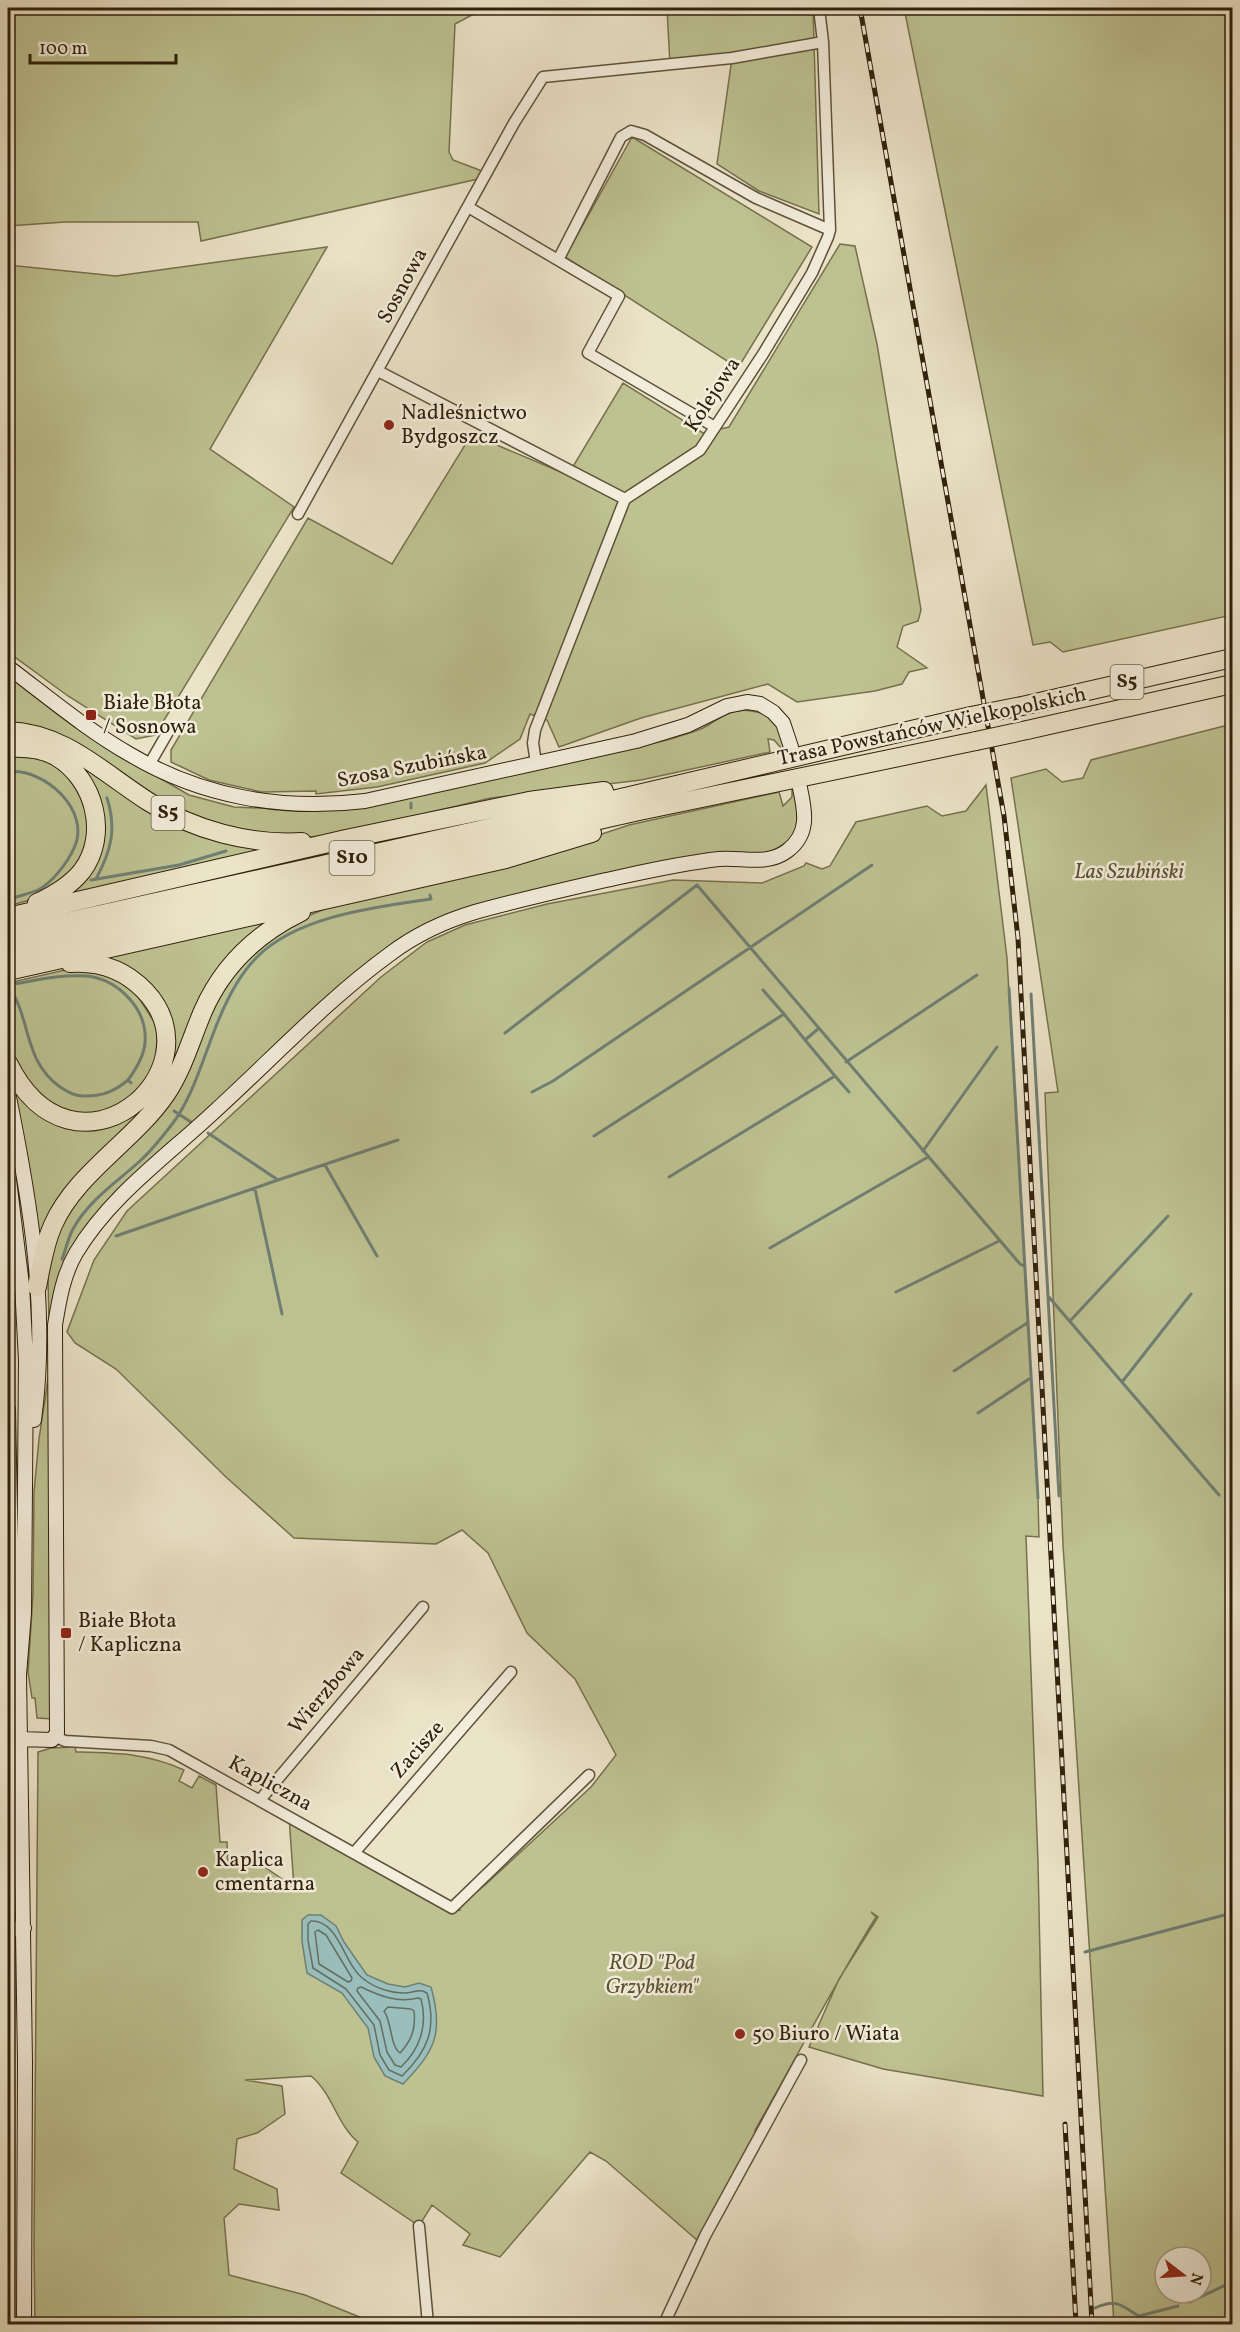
<svg xmlns="http://www.w3.org/2000/svg" width="1240" height="2332" viewBox="0 0 1240 2332" font-family="Vollkorn,serif">
<style>
.green{fill:#bec291;stroke:#76714e;stroke-width:1.5;fill-rule:evenodd}
.water{fill:#99bebb;stroke:#6f7f74;stroke-width:1.5}
.lines{fill:none;stroke-linecap:round;stroke-linejoin:round}
.shore{stroke:#646f62;stroke-width:1.5}
.stream{stroke:#6f7f74;stroke-width:3}
.street-casing{stroke:#5e513a;stroke-width:13}
.secondary-casing{stroke:#2f200a;stroke-width:16}
.highway-casing{stroke:#2f200a;stroke-width:20}
.street{stroke:#f3eddc;stroke-width:10}
.secondary{stroke:#f3eddc;stroke-width:14}
.highway{stroke:#ece4c9;stroke-width:18}
.rail-casing{stroke:#2f200a;stroke-width:5}
.rail{stroke:#f3eddc;stroke-width:3;stroke-dasharray:9;stroke-linecap:butt}
.highway-bridge-casing{stroke:#2f200a;stroke-width:20;stroke-linecap:butt}
.highway-bridge{stroke:#ece4c9;stroke-width:18}
.poi-dot{fill:#8f2418;stroke:#f3eddc;stroke-width:2}
.labels{text-anchor:middle;dominant-baseline:central;stroke-width:5;stroke-linejoin:round;paint-order:stroke}
.shield{fill:#f3eddc;stroke:#6a5e49;stroke-width:1.5}
.shield-label{font-size:20px;font-weight:bold;fill:#2f200a}
.street-label{font-size:21px;fill:#2f200a;stroke:#f3eddc}
.poi-label{font-size:21px;fill:#2f200a;stroke:#f3eddc;text-anchor:start}
.park-label{font-size:21px;font-style:italic;fill:#5a5132;stroke:#f3eddc}
</style>
<rect width="100%" height="100%" fill="#ece4c9"/>
<filter id="stains"><feTurbulence type="fractalNoise" baseFrequency=".00333" numOctaves="4"/><feColorMatrix values="0 0 0 0 .2 0 0 0 0 .09 0 0 0 0 .02 0 0 0 .5 -.17"/></filter>
<radialGradient id="worn" r=".72"><stop offset=".6" stop-color="#630" stop-opacity="0"/><stop offset="1" stop-color="#630" stop-opacity=".3"/></radialGradient>
<path class="green" d="M8,8H485L455,24L449,152L453,160L482,171L478,179L201,241L198,222H65L8,226Z
M667,8H813L819,214L759,191L717,164L732,58L670,65Z
M904,8H1232V615L1063,652L1050,642L1033,645Z
M632,137L812,247L738,368L565,257Z
M840,244L855,246L877,344L921,610L918,621L903,626L897,647L927,668L909,672L902,684L875,691L797,702L768,684L641,718L559,747L547,720L530,714L520,739L485,763L377,787L316,794V791L261,792L209,780L171,762V750L308,518L392,564L468,440L492,443L568,475L623,383L703,433L729,427Z
M327,247L210,449L294,507L155,735L136,739L68,696L8,652V265L116,276Z
M8,674L151,773L189,795L234,807L282,809L410,798L667,740C679,736 692,733 703,728C712,723 721,716 732,712C748,707 774,713 780,730C782,736 783,743 784,749H782L774,740L768,739L770,752L641,780L491,798L333,835L297,838L213,826L8,727Z
M1232,724V2324H1114L1063,1545L1045,1093L1058,1092L1011,778L1046,769L1062,782L1083,778L1091,760ZM1165,2257H1201V2293H1165Z
M55,746L158,812L282,848L57,899L93,863L89,781Z
M17,752L58,764L85,797L89,840L69,878L30,900L8,906V753Z
M986,785L1007,958L1038,1498L1039,1537L1026,1536L1038,1862L1043,2096L883,2069L809,2047L839,1979L878,1917L871,1912L876,1917C833,1986 796,2059 755,2130V2134L697,2240L606,2161L590,2152L500,2257L463,2245L470,2234L432,2205L419,2226L341,2173L358,2142C337,2125 333,2094 311,2076L245,2080L282,2086L285,2114L257,2133L237,2139L234,2169L277,2189L279,2210L239,2204L224,2218L229,2275L305,2295L377,2324H35L34,2244L38,1752L51,1748L75,1747L76,1752C117,1753 146,1753 184,1770L179,1781L192,1788L199,1776L216,1785L220,1842H227L228,1864H260L294,1887L289,1817L450,1911L460,1910L459,1906L485,1885L591,1787L616,1755L575,1679L527,1633L488,1553L462,1530L436,1544L294,1538L226,1477L116,1369L75,1343L67,1332L94,1260L127,1211L381,977L427,942L465,925L547,904L673,880L762,883L804,866L806,863L822,869L830,866L856,822L927,806L942,816L966,811Z
M792,789H795C799,821 804,837 770,852L505,898L453,912L417,929L85,1228C67,1255 58,1274 52,1306L53,1719L37,1718L35,1698H32L28,1672L33,1594L34,1492L39,1439L50,1366L48,1277L51,1255L50,1254L68,1209L156,1117L228,981L259,945L303,918L327,908L566,846L629,825L779,792L783,806L792,797Z
M278,918L256,933L175,1069L37,1250L30,1170L12,1083L60,1123L147,1102L169,1020L91,959Z
M65,970H94L130,984L158,1028L155,1068L121,1108L82,1116L44,1102L19,1071L8,1047V1005L16,1003L14,997L8,991V983Z"/>
<path class="water" d="M308,1915H321L336,1926L344,1942L367,1975L388,1984L405,1987L419,1983L431,1987C444,2033 435,2051 403,2084L385,2076L374,2057L368,2028L342,1993L307,1973L302,1941V1920Z"/>
<g class="lines">
<path class="shore" d="M311,1921C340,1920 344,1967 365,1980C375,1988 391,1993 404,1993C414,1993 418,1988 427,1993C437,2028 428,2051 402,2076L389,2070L380,2055L374,2025L346,1989L313,1968L308,1940V1924Z
M318,1930L326,1935L352,1978L351,1981L348,1982L319,1964L315,1932Z
M361,1987C380,1996 397,2003 418,1998L421,1999C428,2025 420,2049 401,2067L395,2065L387,2052L380,2021L357,1991L358,1988Z
M388,2007L411,2009L414,2011C416,2028 412,2040 400,2053C390,2046 392,2022 384,2011Z"/>
<path class="stream" d="M8,772C44,767 92,811 74,848C68,862 52,883 38,890C29,894 17,896 8,900
M411,803V808
M96,879C111,851 117,829 107,798
M91,880L179,865L226,851
M8,985C33,981 60,974 86,976C118,979 148,1009 145,1043C144,1056 136,1069 128,1080
M8,985C32,1019 22,1059 60,1087C68,1092 76,1097 86,1096C103,1096 115,1091 128,1080L131,1083
M1009,988L1038,1498
M763,990L784,1014
M1031,994L1048,1296L1219,1495
M505,1033L697,885L1020,1264L1024,1266
M846,1062L977,975
M835,1076L849,1092
M532,1092L553,1081L872,865
M174,1111L191,1122
M208,1133L278,1180L398,1140
M594,1136L784,1014L805,1040
M923,1151L997,1047
M325,1165L377,1256
M669,1177L835,1076L805,1040L818,1029
M255,1189L282,1314
M116,1236L278,1180
M770,1248L928,1157
M62,1259C66,1249 68,1238 73,1229C89,1200 117,1182 140,1161C152,1150 163,1136 173,1123C194,1095 205,1052 219,1019C228,997 240,974 257,957C298,916 375,907 431,899L430,895
M896,1292L999,1241
M1048,1297L1059,1496
M1070,1321L1168,1216
M954,1371L1027,1323
M1122,1382L1191,1294
M978,1413L1029,1379
M1227,1505L1232,1512
M1085,1952L1232,1913
M1190,2302L1232,2282
M1095,2308C1117,2298 1120,2305 1139,2316L1178,2306"/>
<g class="street-casing">
<path id="street" d="M468,207L619,296L588,353L715,427
M558,260L621,137L631,131L645,135L756,198L830,230
M378,371L625,499
M298,514L514,123L543,77L732,58L823,42
M536,763L533,743L535,730L625,499L700,450L763,354L812,273L828,237L830,230L823,42L819,8
M149,765L168,732
M56,1737L65,1741L151,1746L169,1750L452,1908L589,1775
M260,1800L423,1607
M354,1853L511,1672
M419,2226L428,2324
M664,2324L705,2236L801,2060"/>
</g>
<g class="secondary-casing">
<path id="secondary" d="M8,667C48,697 87,730 131,755C202,797 283,811 365,801L636,741L688,725L727,706L747,702L760,704L773,712L783,723L791,747
M8,1092C30,1200 49,1310 34,1420
M8,1172L22,1285L26,1360L24,1613L19,1675L25,2062L24,2324
M8,1409L12,1612L15,1646
M19,1739L52,1740L57,1733L55,1325C59,1301 63,1275 76,1253C110,1196 167,1156 215,1111C272,1059 328,999 390,954C415,935 445,921 475,912C518,900 562,890 606,880C643,872 681,863 719,859C742,857 767,866 787,851C810,834 805,811 800,788
M8,1929L24,1928"/>
</g>
<g class="highway-casing">
<path id="highway" d="M1022,706L1232,658
M1027,730L1232,684
M8,731C65,733 103,773 149,802C194,830 249,845 302,842
M8,748C24,747 42,748 57,757C95,780 109,835 82,871C70,886 54,895 37,903
M8,917L346,839L529,801L604,791
M8,935L561,812L971,716
M8,953L639,811L976,741
M8,971L506,859L592,833
M8,1063C74,1197 221,1071 145,991C125,970 99,961 70,963
M37,1287C41,1267 44,1245 53,1225C76,1173 134,1141 166,1094C183,1069 191,1039 203,1011C223,965 256,934 301,912"/>
</g>
<use href="#street" class="street"/>
<use href="#secondary" class="secondary"/>
<use href="#highway" class="highway"/>
<g class="rail-casing">
<path id="rail" d="M860,8L1004,816L1018,938L1092,2324
M1065,2124L1076,2324"/>
</g>
<use href="#rail" class="rail"/>
<g class="highway-bridge-casing">
<path id="highway-bridge" d="M971,716L1022,706
M976,741L1027,730"/>
</g>
<use href="#highway-bridge" class="highway-bridge"/>
</g>
<g class="poi-dot">
<circle cx="389" cy="425" r="6"/>
<rect x="85" y="709" width="12" height="12" rx="3"/>
<rect x="60" y="1627" width="12" height="12" rx="3"/>
<circle cx="203" cy="1872" r="6"/>
<circle cx="740" cy="2034" r="6"/>
</g>
<g class="labels">
<g class="shield">
<rect x="1110.5" y="665" width="33" height="34" rx="4.5"/>
<rect x="151.5" y="796" width="33" height="34" rx="4.5"/>
<rect x="329.5" y="841" width="45" height="34" rx="4.5"/>
</g>
<g class="shield-label">
<text x="1127" y="682">S5</text>
<text x="168" y="813">S5</text>
<text x="352" y="858">S10</text>
</g>
<g class="street-label">
<text transform="translate(403 286) rotate(-62)">Sosnowa</text>
<text transform="translate(713 395) rotate(-57)">Kolejowa</text>
<text transform="translate(932 727) rotate(-12)">Trasa Powstańców Wielkopolskich</text>
<text transform="translate(412 767) rotate(-11)">Szosa Szubińska</text>
<text transform="translate(327 1691) rotate(-50)">Wierzbowa</text>
<text transform="translate(418 1750) rotate(-49)">Zacisze</text>
<text transform="translate(270 1784) rotate(29)">Kapliczna</text>
</g>
<g class="poi-label">
<text x="401" y="413">Nadleśnictwo<tspan x="401" dy="24">Bydgoszcz</tspan></text>
<text x="103" y="703">Białe Błota<tspan x="103" dy="24">/ Sosnowa</tspan></text>
<text x="78" y="1621">Białe Błota<tspan x="78" dy="24">/ Kapliczna</tspan></text>
<text x="215" y="1860">Kaplica<tspan x="215" dy="24">cmentarna</tspan></text>
<text x="752" y="2034">50 Biuro / Wiata</text>
</g>
<g class="park-label">
<text x="1129" y="872">Las Szubiński</text>
<text x="652" y="1963">ROD "Pod<tspan x="652" dy="24">Grzybkiem"</tspan></text>
</g>
</g>
<rect width="1240" height="2332" fill="none" stroke="#ece4c9" stroke-width="30"/>
<rect x="9" y="9" width="1222" height="2314" fill="none" stroke="#2f200a" stroke-width="3"/>
<rect x="15" y="15" width="1210" height="2302" fill="none" stroke="#2f200a" stroke-width="1.5"/>
<g transform="translate(1183 2275) rotate(107)"><circle r="28" fill="#f3eddc" stroke="#a59b88" stroke-width="1.5"/>
<path d="M0-4.5L10 22L0 15L-10 22Z" fill="#8f2418"/>
<text y="-9" font-size="16" font-weight="bold" text-anchor="middle" fill="#2f200a">N</text>
</g>
<path d="M30 54v9h146v-9" fill="none" stroke="#2f200a" stroke-width="3"/>
<text x="39" y="54" font-size="18" fill="#2f200a" stroke="#f3eddc" stroke-width="4.5" paint-order="stroke">100 m</text>
<rect width="100%" height="100%" filter="url(#stains)"/>
<rect width="100%" height="100%" fill="url(#worn)"/>
</svg>
